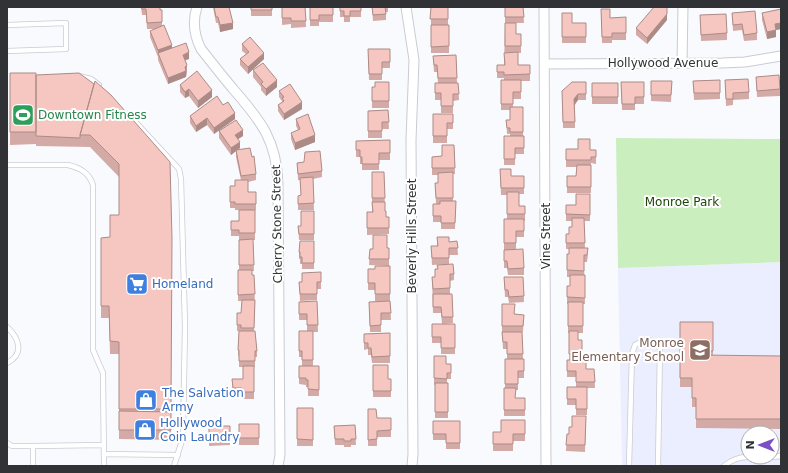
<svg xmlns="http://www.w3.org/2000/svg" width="788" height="473" viewBox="0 0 788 473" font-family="'DejaVu Sans',sans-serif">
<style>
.built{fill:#eaeefe;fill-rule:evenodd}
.green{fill:#caeebe}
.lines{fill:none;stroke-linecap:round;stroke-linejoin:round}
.service-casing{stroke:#c9cbd3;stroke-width:6}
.minor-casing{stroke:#c9cbd3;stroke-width:11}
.service{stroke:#fff;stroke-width:4.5}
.minor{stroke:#fff;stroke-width:9}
.wall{fill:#d4aaa6}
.shaded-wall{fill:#ac8b87}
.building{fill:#f6c6c1;stroke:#ac8b87}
.labels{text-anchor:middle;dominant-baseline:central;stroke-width:4;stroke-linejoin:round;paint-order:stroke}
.street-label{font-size:12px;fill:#313235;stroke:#fff}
.leisure-label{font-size:12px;fill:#27864d;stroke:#fff;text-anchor:start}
.park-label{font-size:12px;fill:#1c4508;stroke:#fff}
.shop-label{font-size:12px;fill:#366cbe;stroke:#fff;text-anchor:start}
.education-label{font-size:12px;fill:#785e54;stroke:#fff;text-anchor:end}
</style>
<rect width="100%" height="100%" fill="#f9fafe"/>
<path class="built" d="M781,262V466L622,465L618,268ZM748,433H772V457H748Z"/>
<path class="green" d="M616,138L781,139V262L618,268Z"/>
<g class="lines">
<g class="service-casing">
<path id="service" d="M7,25L66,23V49L7,51
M79,76L91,79L99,85
M128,114L179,169L181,179L185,326L183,437L174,466
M7,165H68C81,168 89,173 93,185V350L103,373L104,466
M7,327C19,338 25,354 7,363
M7,443L12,446H33V466
M33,446L104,445
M104,454L178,455
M772,457L781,456
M629,466L632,354L635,345L645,340L653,341L660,348L658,466
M724,466C731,460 738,457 748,457"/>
</g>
<g class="minor-casing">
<path id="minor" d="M197,7C192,22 194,35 201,49C212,63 223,77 234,90C261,121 277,141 278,184L280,455L278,466
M406,7L414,60L411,140L413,454L412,466
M544,7L546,466
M682,63L683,7
M545,64L722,63L745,62L781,56"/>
</g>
<use href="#service" class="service"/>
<use href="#minor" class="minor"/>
</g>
<path class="wall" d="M141,7L162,10V26L172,48L189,59L185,60L187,72L186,77L168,84L158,60V57L150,37V31L155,29H147L146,15H142Z
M213,7H229L233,29L220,32L218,23H216Z
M251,7H272V16H251Z
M282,7H305L306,27L291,28V24L282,25Z
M310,7H333V22H319V26H310Z
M340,7H361V17H350V22H344V17H340Z
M372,7H388V12H386V20L373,21Z
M431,7H448V25H449V53H431Z
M505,7H523L524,23H516V34H521V53H518V65H530V81H521V99H513V107H523V136H524V154H515V165H504V136H510V134H507L506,120H510V110H501V80H504V78H497V65H504L505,24Z
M601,9L610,18L626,17V40H612V43H602Z
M781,9V29L776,30V37L767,39L762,20V13Z
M562,13L572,23H586V43H562Z
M732,13L757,33V40L744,41L742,30L733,31Z
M700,15L727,33V40L701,41Z
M667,20L647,44L636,35V28Z
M242,44L264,59L248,74L240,65V59L246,54L242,51Z
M368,49H390V68H382V80H369Z
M456,55L457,83H458L459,100L453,101V113H441V100H435V83H438L437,72H434L433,56Z
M253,70L277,87L266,96L261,90V87L253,77Z
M10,73L36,75L170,162L171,440L119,439V354H110L109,318H101V238L110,237L119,215V177L90,147L36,146V144L10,145Z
M756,77L780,89V96L757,97Z
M720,80V99L694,100L693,81Z
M725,80L749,92V99L733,100V105L726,106Z
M651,81H672L671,102L651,101Z
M389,82V108H372V87H375Z
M586,82V100H578L575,105V128H563L562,91Z
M621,82H644V104H635V110H622Z
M592,83H618V104H592Z
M180,85L212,97L198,108L189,96L185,98L180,92Z
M279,91L302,109L284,120L278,111V105L282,102V101L279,97Z
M223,105L235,119L214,134L207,125L196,132L190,123V116Z
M388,110L389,129H382V138H368V111Z
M433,114H453V129H447V143H433Z
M296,119L315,142L295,150L291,139V133L298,130L296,126Z
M219,131L243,136L238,139L240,148L237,150L256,174V180L248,182V192H256V210H255V240H253L254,271H252V275H254L255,306L254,331L257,351V357H255V367H254V399H242V394H233L232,379H243V367H239V356H238L239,331H237V313H241L242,301H238V270H239V236H231V221H239V210H235V208H230V186H235L241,180L236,157V151L231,155L219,138Z
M390,140V160H379V170H362V164H360V157H356V141Z
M454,145L455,174H453V201H456L455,229H441V222H433V204H436L435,183H438V175H432V157L442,156Z
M566,149L596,150V164L591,163V193H567V176H576L577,167H566Z
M297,163L322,171V177L313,179L314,210H298V196L301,195L300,180H298Z
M500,169L511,176H524V194H519V206H525V221H524V237H516V249L524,268V275H508L507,268H504V219H507V195H501Z
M372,172H384L385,211L386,217H389V234L367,235V212H372Z
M590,194V221H584L585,248L588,255L587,262H584L585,304H583V333H578V340H582V360L586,369H594L595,388H587V415H576V405H567V387H576V377H567V360H569V333H568V304H567V286H570V277H567V254H569V249H566V234H569L572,227V221H566V205H576Z
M314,211V240H299L298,226H301Z
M437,237L449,242L457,241L458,255H449V264L432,265L431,246H437Z
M314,241V269H302V264H300V259H299V252Z
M389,248V266L369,265L370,249Z
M390,266V301H375V290H368V269H375Z
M435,269L454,274V280L450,281V294H452L453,323L442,324L441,313H433L432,277H435Z
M321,272V289H317V300L300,301L299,282H302Z
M504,277H523L524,302L509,303L508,297H505Z
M317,301L318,332H313V366H319V396H308V387H306V385L299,384V366H302V357H299V331H307V320H299V302Z
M390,301L391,320H381V332H370L369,302Z
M502,304L515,314L524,315L523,332H522L523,359L524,371V378H518V390H515V398H525V416H504V388H505V359H507V349H503L502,332H510H502Z
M680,322H713V356H781V429L696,428V407H692V387H680Z
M432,324H455V354H441V343H432Z
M390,333V363H372L371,355H368V349L364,350V334Z
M434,356L446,364H451V379H447V383H448V418H435V385H434Z
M373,365L388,379H391V397H373Z
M297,408H313V446H297Z
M368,409L377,418H391V437H377V446H368Z
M586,416L585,452L566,451L567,434H569L572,427Z
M525,420V441H513V451H493V432H501Z
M433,421H460V449H446V440H433Z
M239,424H259V445H239Z
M355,425L356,445H351V447H344V445H335L334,426Z
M209,426H230V445L209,446Z"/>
<path class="shaded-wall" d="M667,14V20L647,44V38Z
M233,23V29L220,32V25Z
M781,23V29L776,30V37L767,39V32L775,24Z
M172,45V51L158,53V57V50Z
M189,52V59L183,61V55Z
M264,53V59L248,74V67Z
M187,65L186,77L168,84V78Z
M277,80V87L266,96V89Z
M189,89V96L185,98V92Z
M212,90V97L198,108V101Z
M578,94V100L574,105V99Z
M302,102V109L284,120V114Z
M235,113V119L214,134V128Z
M207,118V125L196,132V126Z
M243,130V136L235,141V135Z
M315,135V142L295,150V143Z
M240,142V148L231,155V148Z"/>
<path class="building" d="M141,7H160V10H162V22L147,23L146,9H142Z
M214,7H229L233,23L220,25L218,17H216Z
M251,7H272V10H251Z
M282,7H305L306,21H291V18H282Z
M310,7H333V15H319V20H310Z
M340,7H361V11H350V16H344V11H340Z
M372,7H385L386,14L373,15Z
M431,7H448V19H430Z
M505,7H523L524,17H505Z
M654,7H667V14L647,38L636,28Z
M601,9H610V18L626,17V33H612V37H602Z
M781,9V23L775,24L776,30L767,32L762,13Z
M755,11L757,33L744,35L742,24L733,25L732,13Z
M562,13H572V23H586V37H562Z
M726,14L727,33L701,35L700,15Z
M505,23H516V34H521V46H505Z
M164,25L172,45L158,50L150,31Z
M431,25H449V46L431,47Z
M250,37L264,53L248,67L240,59L249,52L242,44Z
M186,43L189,52L183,55L187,65L185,67L186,71L168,78L158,53Z
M368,49H390V62H382V74H369Z
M518,52V65H530V74L504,75V72H497V65H505L504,53Z
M456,55L457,78H438L437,65H434L433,56Z
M263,63L277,80L266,89L261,84L263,82L253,70Z
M197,71L212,90L198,101L189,89L185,92L180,85Z
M10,73H36V132H10Z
M79,73L94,84L80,135V138L36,136V75Z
M779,75L780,89L757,91L756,77Z
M748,79L749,92L733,93V99H726L725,80Z
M501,80H521V92H513V104H501Z
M720,80V93H694L693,81Z
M95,81L111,95L170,162L172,238L171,409H119V342L110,341L109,306H101V238L110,237V215H119V164L90,135H80Z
M651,81H672L671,95H651Z
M375,82H389V101H372V87H375Z
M572,82H586V94H578L574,99L575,122H563L562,91Z
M621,82H644V97H635V104H622Z
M435,83H458L459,94H453V106H441V93H435Z
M592,83H618V97H592Z
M290,84L302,102L284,114L278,105L284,101L282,98L284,97L279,91Z
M217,96L223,105L228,102L235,113L214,128L207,118L196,126L190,116Z
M510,107H523V132H510V128H507L506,120H510Z
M388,110L389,122H382V131H368V111Z
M308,114L315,135L295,143L291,133L300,129L296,119Z
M433,114H453V123H447V136H433Z
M236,120L243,130L235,135L240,142L231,148L219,131Z
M504,136H524V148H515V159H504Z
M578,139H590V150H596V157H591V160H566V149H578Z
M390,140V153H379V164H362V157H360V150H356V141Z
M442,145H454L455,168H432V157L442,156Z
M250,148L252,157L254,156L256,174L241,176L236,150Z
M320,151L322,171L298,174L297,163L304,162L305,152Z
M577,165H591V187H567V176H576Z
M500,169H511V176H524V188H501Z
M372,172H384L385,198H372Z
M453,172V198H436L435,183H438V173Z
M313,177L314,203L298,204V196L301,195L300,178Z
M235,180H248V192H256V204H235V202H230V186H235Z
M507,192H519V206H525V214H507Z
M576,194H590V215L566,214V205H576Z
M440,201H456L455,223H441V216H433V204H440Z
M372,202H385V211H386V217H389V228H367V212H373Z
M239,210H255V233H239V230H231V221H239Z
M301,211H314V234H299L298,226H301Z
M572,218H584L585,243H566V234H569V227H572Z
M504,219H524V231H516V243H504Z
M373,235H387V248H389V259H369L370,249H373Z
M437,237H449V242L457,241L458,248H449V258H432L431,246H438Z
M253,239L254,265H239V240Z
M300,241H314V263H302V257H300V252H299Z
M569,248H588L587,255H584V271L567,270V254H569Z
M523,249L524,268L508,269L507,261H504V250Z
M453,264L454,274H450V288L433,289L432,277H435V269H438L437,265Z
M375,266H390V294H375V283H368V269H375Z
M238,270H252V275H254L255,294L238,295Z
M321,272V282H317V294H300L299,282H302V273Z
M570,275H585V298L567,297V286H570Z
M504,277H523L524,296L509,297L508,290H505Z
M433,294H452L453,317H442L441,307H433Z
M242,300H255L254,328H241V325H237V313H241Z
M317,301L318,325H307V314H299V302Z
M390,301L391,313H381V325L370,326L369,302Z
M568,302H583V326H568Z
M502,304H515L514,314L524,315L523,326H502Z
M680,322H713V351H700V355L781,356V419H696V398H692V378H680Z
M432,324H455V348H441V337H432Z
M239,331H255L257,351H255V361H239V350H238Z
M299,331H313V360H302V351H299Z
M569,331H578V340H582V354H569Z
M502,332H522L523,354H507V342H503Z
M390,333V356L372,357L371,348H368V343H364V334Z
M434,356H446V364H451V373H447V379L434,378Z
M505,359H524V371H518V384H505Z
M567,360H586V369H594L595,382H576V371H567Z
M373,365H388V379H391V391H373Z
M243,366H254V392H242V388H233L232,379H243Z
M299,366H319V390L308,389V380H306V378H299Z
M435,383H448V412H435Z
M567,387H587V409H576V399H567Z
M504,388H516L515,398H525V410H504Z
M297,408H313V440L297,439Z
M368,409H376L377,418H391V430L377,431V439L368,440Z
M119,411L171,412V430H119Z
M572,416H586L585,445H566L567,434H569V427H572Z
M501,420H525V434H513V444H493V432H501Z
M433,421H460V443H446V434H433Z
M239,424H259V438H239Z
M355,425L356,439H351V441H344V439H335L334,426Z
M209,426H230V438L209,439Z"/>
<defs>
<g id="stadium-square" transform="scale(1.15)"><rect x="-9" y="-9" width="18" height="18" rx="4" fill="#2e9e5b" stroke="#fff"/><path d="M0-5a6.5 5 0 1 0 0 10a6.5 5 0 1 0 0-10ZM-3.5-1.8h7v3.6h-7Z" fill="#fff"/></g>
<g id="supermarket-square" transform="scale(1.15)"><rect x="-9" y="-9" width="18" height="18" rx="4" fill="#3f7fe0" stroke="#fff"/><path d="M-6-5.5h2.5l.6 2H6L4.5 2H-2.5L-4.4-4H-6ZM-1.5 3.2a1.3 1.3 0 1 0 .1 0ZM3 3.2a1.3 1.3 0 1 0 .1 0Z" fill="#fff"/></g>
<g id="school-square" transform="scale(1.15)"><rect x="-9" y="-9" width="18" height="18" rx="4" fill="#8d6e63" stroke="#fff"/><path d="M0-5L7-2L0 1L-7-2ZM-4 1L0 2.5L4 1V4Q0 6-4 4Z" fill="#fff"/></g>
<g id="shop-square" transform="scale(1.15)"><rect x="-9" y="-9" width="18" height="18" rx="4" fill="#3f7fe0" stroke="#fff"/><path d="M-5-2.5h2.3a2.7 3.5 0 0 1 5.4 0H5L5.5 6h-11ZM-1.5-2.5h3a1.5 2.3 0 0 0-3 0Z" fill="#fff"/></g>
</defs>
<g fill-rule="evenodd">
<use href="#stadium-square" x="23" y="115"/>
<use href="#supermarket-square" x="137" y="284"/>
<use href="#school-square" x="700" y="350"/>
<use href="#shop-square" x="146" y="400"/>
<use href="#shop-square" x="145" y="430"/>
</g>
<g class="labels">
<g class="street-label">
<text x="663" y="63">Hollywood Avenue</text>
<text transform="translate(277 224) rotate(-91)">Cherry Stone Street</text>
<text transform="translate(412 236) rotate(-90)">Beverly Hills Street</text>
<text transform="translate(546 236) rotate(-90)">Vine Street</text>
</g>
<g class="leisure-label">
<text x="38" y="115">Downtown Fitness</text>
</g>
<g class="park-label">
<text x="682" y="202">Monroe Park</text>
</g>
<g class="shop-label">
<text x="152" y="284">Homeland</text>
<text x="162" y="393">The Salvation<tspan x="162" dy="14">Army</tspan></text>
<text x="160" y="423">Hollywood<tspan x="160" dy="14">Coin Laundry</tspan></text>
</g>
<g class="education-label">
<text x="684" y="343">Monroe<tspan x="684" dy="14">Elementary School</tspan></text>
</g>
</g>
<rect width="788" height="473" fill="none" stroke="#313235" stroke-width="16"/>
<g transform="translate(760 445) rotate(270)"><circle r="19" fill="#ffffff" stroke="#adadae"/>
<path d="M0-3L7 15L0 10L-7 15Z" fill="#7d4fc7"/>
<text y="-6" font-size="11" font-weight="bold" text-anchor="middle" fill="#313235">N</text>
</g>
</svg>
